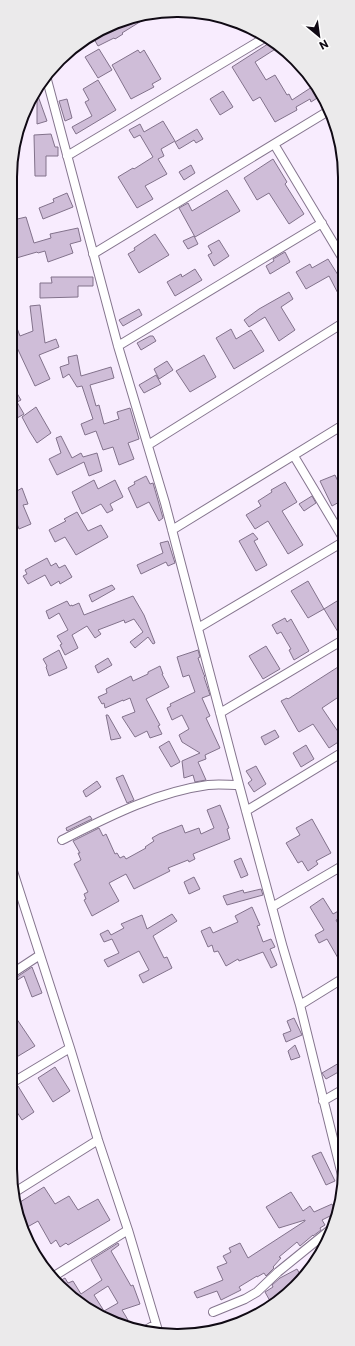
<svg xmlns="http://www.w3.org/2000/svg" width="355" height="1346" viewBox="0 0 355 1346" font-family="Commissioner,sans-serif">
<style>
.building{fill:#cfbdd8;stroke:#82728b;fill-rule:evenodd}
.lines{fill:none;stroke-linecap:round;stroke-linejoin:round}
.minor-casing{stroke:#85758e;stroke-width:10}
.minor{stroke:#fff;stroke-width:8}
.rim{fill:none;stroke:#100a14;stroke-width:2}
</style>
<rect width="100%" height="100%" fill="#f8ecfe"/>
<path class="building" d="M145,13H150L151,15L122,33L123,34L115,39L114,38L98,46L94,39L128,21H127Z
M271,42L275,44L277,48L255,62L266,80L275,75L287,95L289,94L292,100L315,85L322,95L311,102L310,99L296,107L297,110L275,122L260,97L253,101L232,67Z
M99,49L112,70L98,78L85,57Z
M138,50L140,53L144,50L161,79L152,84L154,87L131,99L112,65Z
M98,80L116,110L76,134L72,127L92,116L85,102L89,100L83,89Z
M223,91L233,107L220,115L210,99Z
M38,96L47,121L37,124V97Z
M67,99L72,118L65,121L59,101Z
M163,121L175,141L161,149L164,156L158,159L167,174L145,186L153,199L137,208L118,177L133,168L134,169L153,157L140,135L134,138L129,130L140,124L144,132Z
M197,129L203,139L196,143L194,140L179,149L175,142Z
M51,134L55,147H58V156H46V176H35L34,135Z
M273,159L287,182L285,184L304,214L289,224L269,193L257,200L244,178Z
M191,165L195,173L184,180L179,172Z
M227,190L240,211L195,237L179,208L188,203L192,211Z
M67,193L73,207L43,219L39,208L54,202L53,199Z
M26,217L34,243L51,238L50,234L78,228L81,241L70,244L73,253L48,262L45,251L38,253L37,252L13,259V220Z
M155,234L169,255L139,273L128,254L135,250L134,248Z
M194,236L198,244L188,249L183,241Z
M219,240L229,256L214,266L208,255L212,253L208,246Z
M285,252L290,262L270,274L266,266L274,261L273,259Z
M328,259L343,283V303L329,276L306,289L296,272L310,264L312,268Z
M195,269L202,280L175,296L167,282L181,274L182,277Z
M51,277H93V286H78V297L40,298V283H52Z
M289,292L293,299L281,307L295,330L279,341L265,317L249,327L244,320L259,309Z
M40,305L45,343L56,339L59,347L39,355L50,379L35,386L13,339V320H14L20,336L33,331L30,306Z
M139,309L142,315L123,326L119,320Z
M231,329L236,339L251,330L264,351L234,369L216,338Z
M150,336H153L156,341L141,350L137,343Z
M77,355L81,376L111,367L114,378L90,385L96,406L99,405L104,424L119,419L117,412L130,408L139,439L128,443L134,459L119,465L113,447L103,450L96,431L85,435L81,424L93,419L82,386L77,387L69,374L63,378L60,367L69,364L68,357Z
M204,355L216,377L190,392L176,371Z
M167,361L173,370L159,379L154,369Z
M156,375L161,384L144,393L139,385Z
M12,385L21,400L17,402L24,414L12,421Z
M36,407L51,433L37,443L30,432L22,417Z
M61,436L72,458L81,453L83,457L97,453L102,471L89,476L84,462L57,475L49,459L61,453L56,438Z
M335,475L343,492V500L332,506L320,481Z
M146,476L150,484L153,483L163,518L159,521L149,502L137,508L128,488L135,484L134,482Z
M94,480L98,489L115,480L123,497L110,504L113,510L107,513L101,504L82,514L72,492Z
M285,482L297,502L282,511L303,545L288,554L268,521L255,529L246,515L261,506L258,501L272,492L271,490Z
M22,488L28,504L23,505L31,524L19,529L14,516H12V494Z
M312,496L316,503L304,511L299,504Z
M77,512L88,531L101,525L108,537L76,555L65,537L55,542L49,530L66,521L64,519Z
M253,533L258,539L254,541L267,565L256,571L239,541Z
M168,541L175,563L168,566L166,562L141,574L137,565L163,553L160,543Z
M47,558L51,566L56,563L59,568L65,565L72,577L60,584L59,581L51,586L45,575L28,584L23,576L27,574L25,570Z
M308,581L324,609L337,601L343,611V629L338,632L324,609L308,618L291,591Z
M112,585L115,589L92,602L89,595Z
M133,596L144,615L155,643L153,644L148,637L135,648L130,642L143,632L134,619L125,623L124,620L98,630L101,634L95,638L87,626L72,635L78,648L65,655L60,645L62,644L57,636L68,630L59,613L49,619L46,611L67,601L70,606L72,605V606L79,603L84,615Z
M285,618L287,622L291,619L309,651L294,660L289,650L291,649L281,632L277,634L272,625Z
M266,646L280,669L263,679L249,656Z
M59,650L67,668L49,676L46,667L47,666L43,659Z
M198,650L200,657L198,658L204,675L205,676L204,677L210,695L202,698L210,716L206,718L220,748L205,755L206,759L198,762L206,780L195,782L193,775L184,778L182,761L200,753L182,742L179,735L189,729L182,715L172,720L167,708L171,706L170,704L195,692L189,675L183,677L177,657Z
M108,658L112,665L98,673L95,666Z
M160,666L163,674H162L169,687L146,699L160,725L158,726L162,734L150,738L147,731L135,737L122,717L135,712L130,698L123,701V700L105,708L104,703L102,704L98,697L107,693L106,689L131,676L133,681L148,674V672Z
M338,667L343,674V694L322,708L343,739L329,748L313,724L299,732L298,731L281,701L287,698L288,699Z
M106,715H108L121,738L111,740Z
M275,730L279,737L265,745L261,737Z
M169,741L180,762L171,767L159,747Z
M306,745L314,759L301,767L293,753Z
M256,766L266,784L254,792L248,783L252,780L246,771Z
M123,775L134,800L127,803L116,778Z
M97,781L101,787L86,797L83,791Z
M220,805L229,828L227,829L230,839L193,854L195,859L189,862L188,860L168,868L170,871L134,889L126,874L109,883L119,901L92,916L84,900L86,899L84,894L88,892L74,864L81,860L78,853H80L73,841L99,828L103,836L106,834L115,854L117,853L120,858L124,856L126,859L146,848L145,847L154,841L152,838L159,834L182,825L185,833L199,828L201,834L214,828L207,810Z
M90,816L92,819L67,831L66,828Z
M312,819L331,853L316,861L318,864L308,871L302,861L298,863L286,843L300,835L296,828Z
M241,858L248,875L241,878L234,861Z
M194,877L200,889L189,894L184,882Z
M261,889L263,895L227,905L223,896L243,890L244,893Z
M323,898L333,914L342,909V917L336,920L342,931V965L327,939L319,943L315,935L324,930L310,907Z
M252,907L260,925L257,926L263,942L271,939L275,947L270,949L277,965L271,968L263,952L239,961L238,959L226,966L218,951L214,952L212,945L208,947L201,931L210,927L213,933L238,922L235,916Z
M172,914L177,921L153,936L164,958L167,957L172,968L143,983L139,975L149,970L139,951L108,967L104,960L119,953L112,939L104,942L100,934L108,930L111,935L124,928L121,924L142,915L147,929Z
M32,967L42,993L32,997L24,976L11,984V979H14Z
M10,1009L35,1046L10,1061Z
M294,1018L302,1035L286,1042L283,1034L291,1031L287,1021Z
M295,1045L300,1057L291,1060L288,1051Z
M339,1063L342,1070L326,1079L322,1073Z
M55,1067L70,1091L53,1102L38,1078Z
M18,1086L34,1112L22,1120L10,1101V1089Z
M321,1152L335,1181L326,1185L312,1156Z
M44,1187L55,1204L69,1196L78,1210L98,1199L110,1220L68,1245L66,1243L60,1247L56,1240L51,1244L38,1221L22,1230L17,1204Z
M291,1192L303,1211L310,1206L314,1212L332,1204L336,1213L322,1220L325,1225L320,1228L321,1230L313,1236V1235L300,1246L297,1242L279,1257L281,1258L273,1267L274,1268L266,1276L264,1273L257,1277V1276L239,1287L241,1290L221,1300L217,1291L197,1298L194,1292L223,1280L217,1267L227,1263L223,1256L231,1252L229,1248L240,1243L248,1258L305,1221V1220L279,1228L266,1207Z
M118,1243L119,1245L111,1251L131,1286L133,1285L140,1304L122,1310L128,1320L123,1324L104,1319L56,1283L65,1278L68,1283L73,1281L81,1294L102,1280L91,1260ZM108,1286L118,1303L104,1311L94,1295Z
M297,1269L301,1276L286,1294L284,1293L270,1301L265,1292L273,1287L272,1285L280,1278Z"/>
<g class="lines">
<g class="minor-casing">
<path id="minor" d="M46,76L118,346L165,503L239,785L283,948L300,1005L342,1175
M274,144L343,259
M67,156L266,37
M93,254L330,110
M118,346L322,223
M148,445L343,323
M294,456L343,538
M172,530L343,425
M198,628L343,542
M220,713L343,640
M246,811L343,752
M62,840C108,817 156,792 208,785C218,784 229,785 239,785
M11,865L70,1048L98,1140L128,1230L159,1334
M272,907L342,866
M11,974L40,955
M300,1005L342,979
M10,1084L70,1048
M323,1101L342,1090
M15,1192L98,1140
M51,1278L128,1230
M213,1312L245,1299L257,1292L278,1272L331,1229
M146,1330L156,1324"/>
</g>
<use href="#minor" class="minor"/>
</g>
<path d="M0 0H355V1346H0ZM177 17H178A160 160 0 0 1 338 177V1169A160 160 0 0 1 178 1329H177A160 160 0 0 1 17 1169V177A160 160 0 0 1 177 17Z" fill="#ebeaeb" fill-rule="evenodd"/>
<path class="rim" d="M177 17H178A160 160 0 0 1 338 177V1169A160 160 0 0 1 178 1329H177A160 160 0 0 1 17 1169V177A160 160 0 0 1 177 17Z"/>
<g transform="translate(319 36) rotate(151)" stroke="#fefefe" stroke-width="3" paint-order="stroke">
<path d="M0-3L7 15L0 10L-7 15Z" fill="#100a14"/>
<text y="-6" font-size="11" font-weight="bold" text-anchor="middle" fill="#100a14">N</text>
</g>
</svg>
